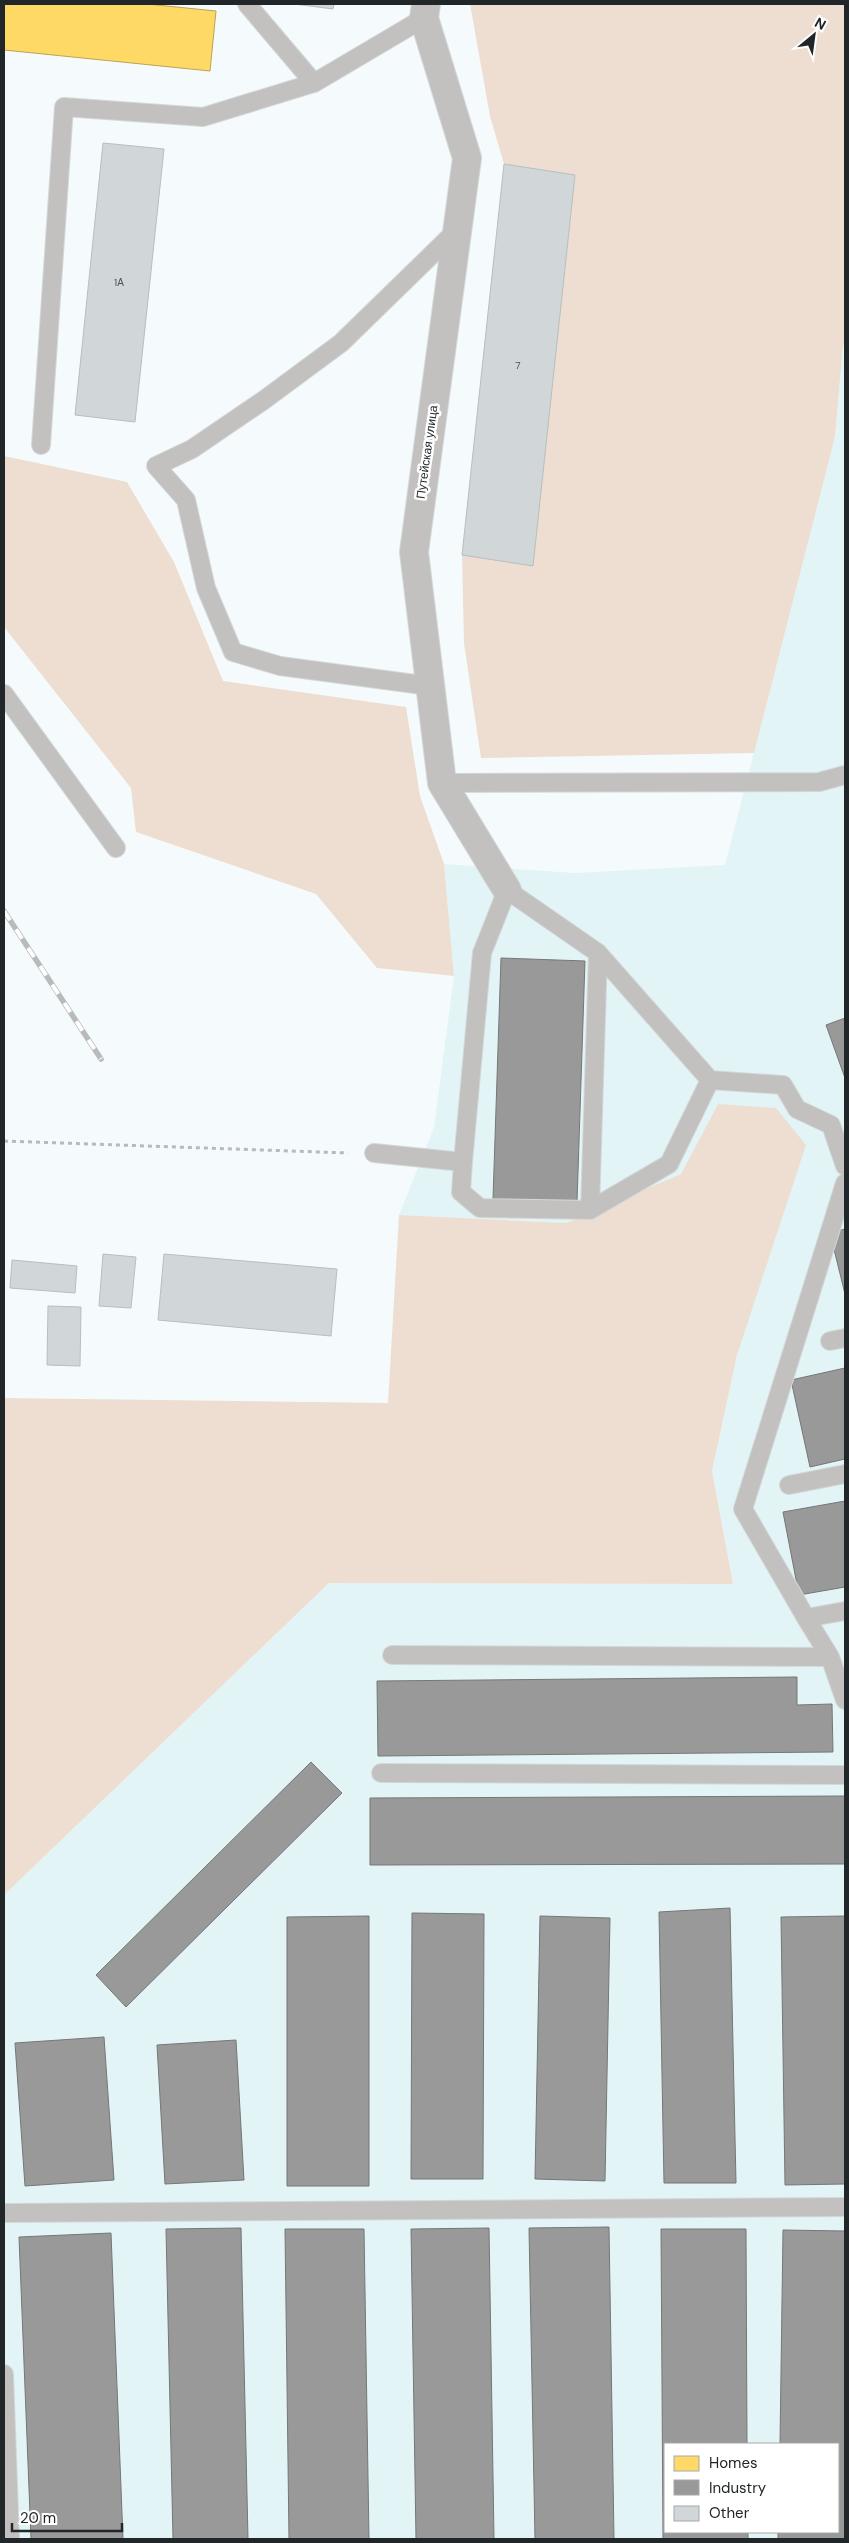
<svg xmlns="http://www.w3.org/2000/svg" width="849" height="2543" viewBox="0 0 849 2543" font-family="'DM Sans',sans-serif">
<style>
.built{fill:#e2f4f6;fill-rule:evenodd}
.green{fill:#edded1}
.homes{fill:#ffd966;stroke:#bca453}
.industry{fill:#999;stroke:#757777}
.building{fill:#d1d6d8;stroke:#b8bebf}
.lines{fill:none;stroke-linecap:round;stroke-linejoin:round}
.service-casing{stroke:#d4d8d9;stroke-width:20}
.minor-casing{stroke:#d4d8d9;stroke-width:30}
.path{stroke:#b8b9b9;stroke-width:3;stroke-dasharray:4 4;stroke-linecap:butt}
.service{stroke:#c2c1c0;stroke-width:18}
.minor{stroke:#c2c1c0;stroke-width:28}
.rail-casing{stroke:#b9babb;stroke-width:5.5}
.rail{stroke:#fff;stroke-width:4;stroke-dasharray:11;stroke-linecap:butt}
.labels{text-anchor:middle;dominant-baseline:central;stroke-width:5;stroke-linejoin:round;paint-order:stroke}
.number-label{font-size:10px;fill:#4d5354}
.street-label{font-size:12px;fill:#212728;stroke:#fff}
</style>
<rect width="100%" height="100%" fill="#f5fbfc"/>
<path class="built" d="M845,344V2539H4V1895L329,1583L733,1584L712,1471L737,1355L718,1104L681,1174L566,1223L399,1215L434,1127L454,976L444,864L575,873L725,865L835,437L843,345ZM665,2444H838V2532H665Z"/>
<path class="green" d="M470,4H845V344L843,345L835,437L754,753L481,758L464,643L462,555L533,565L575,175L504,164L490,116Z
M4,456L127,482L174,562L223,681L406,707L420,796L444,864L454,976L377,968L316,894L136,832L131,788L4,627Z
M718,1104L776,1108L806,1145L737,1355L712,1471L733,1584L329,1583L4,1895V1398L388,1403L399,1215L566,1223L681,1174Z"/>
<path class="homes" d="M4,4H147L216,11L210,71L4,50Z"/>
<path class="industry" d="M501,958L585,961L577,1202L493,1199Z
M845,1018V1078L826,1025Z
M845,1229V1294L830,1233Z
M845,1368V1459L810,1467L791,1380Z
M845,1501V1587L799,1595L783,1512Z
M797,1677V1705L832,1704L833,1752L378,1756L377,1681Z
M311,1762L342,1793L126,2007L96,1975Z
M845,1796V1864L370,1865V1798Z
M730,1908L736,2183H664L659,1912Z
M412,1913L484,1914L483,2179H411Z
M369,1916V2186H287V1917Z
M540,1916L610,1918L605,2181L535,2179Z
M845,1916V2184L785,2185L781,1917Z
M104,2037L114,2180L25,2186L15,2043Z
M236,2040L244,2180L165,2184L157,2045Z
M609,2227L614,2539H535L529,2228Z
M241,2228L248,2539H173L166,2229Z
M489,2228L494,2539H416L411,2229Z
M285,2229H364L369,2539H289Z
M661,2229H746L747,2444H665V2532H748V2539H663Z
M783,2230L845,2231V2539H778V2532H838V2444H780Z
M111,2233L123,2539H31L19,2237Z"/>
<path class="building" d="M294,4H334L333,9Z
M103,143L164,149L135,422L75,415Z
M504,164L575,175L533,566L462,555Z
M103,1254L136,1257L131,1308L99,1306Z
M164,1254L337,1269L331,1336L158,1320Z
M12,1260L77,1266L75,1293L10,1288Z
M48,1306L81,1307L80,1366L47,1365Z"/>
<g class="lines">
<g class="service-casing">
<path id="service" d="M247,4L314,83
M41,445L64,107L203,117L314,83L424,18
M430,686L280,666L233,652L206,588L186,500L156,466L192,449L264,400L341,343L457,230
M4,694L116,848
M442,783L819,782L845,775
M598,953L710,1080L783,1085L797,1109L831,1125L845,1166
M374,1153L463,1162L482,953L507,890L598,953L590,1210
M463,1162L461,1192L480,1208L590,1210L669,1164L710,1080
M830,1341L845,1338
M789,1485L845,1474
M806,1618L743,1509L845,1183
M392,1655L830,1657L845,1700
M830,1657L806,1618L845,1611
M381,1773L845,1775
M4,2213L845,2207
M4,2374L10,2539"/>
</g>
<g class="minor-casing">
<path id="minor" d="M426,4L424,18L467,158L414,552L442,783L507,890"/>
</g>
<path class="path" d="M4,1141L348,1153"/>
<use href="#service" class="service"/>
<use href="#minor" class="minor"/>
<g class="rail-casing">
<path id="rail" d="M4,911L101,1059"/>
</g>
<use href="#rail" class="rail"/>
</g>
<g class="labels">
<g class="number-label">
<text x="119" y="282">1А</text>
<text x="518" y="365">7</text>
</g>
<g class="street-label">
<text transform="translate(427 452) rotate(-82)">Путейская улица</text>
</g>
</g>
<rect width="849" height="2543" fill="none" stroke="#212728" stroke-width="10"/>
<rect x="664" y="2443" width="175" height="90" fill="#ffffff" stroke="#a6a9a9"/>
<rect x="674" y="2456" width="25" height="15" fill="#ffd966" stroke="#a6a9a9"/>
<text x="709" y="2468" font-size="15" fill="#212728">Homes</text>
<rect x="674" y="2480" width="25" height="15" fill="#999999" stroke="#a6a9a9"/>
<text x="709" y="2493" font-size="15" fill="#212728">Industry</text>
<rect x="674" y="2506" width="25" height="15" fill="#d1d6d8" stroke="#a6a9a9"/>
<text x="709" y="2518" font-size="15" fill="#212728">Other</text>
<g transform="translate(814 35) rotate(29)" stroke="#ffffff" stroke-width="4" paint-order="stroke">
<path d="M0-4L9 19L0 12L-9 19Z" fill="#212728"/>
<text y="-8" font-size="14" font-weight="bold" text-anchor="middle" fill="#212728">N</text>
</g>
<path d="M12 2523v8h110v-8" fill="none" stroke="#212728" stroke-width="2.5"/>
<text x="20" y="2523" font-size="15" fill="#212728" stroke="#ffffff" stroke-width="4" paint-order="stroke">20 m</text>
</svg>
